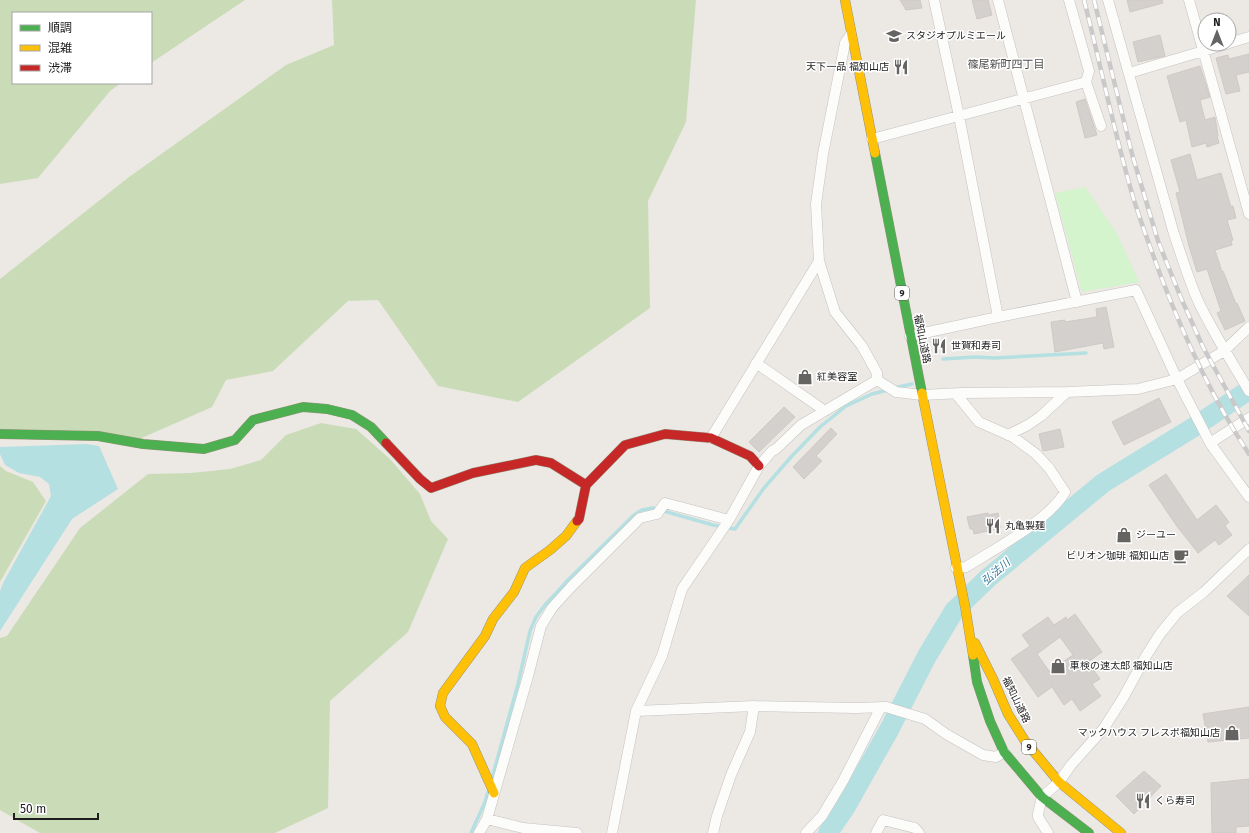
<svg xmlns="http://www.w3.org/2000/svg" width="1249" height="833" viewBox="0 0 1249 833" font-family="'Fira Sans','Noto Sans JP',sans-serif">
<style>
.forest{fill:#cadcb7}
.park{fill:#d3f4cc}
.water{fill:#b5e0e2}
.lines{fill:none;stroke-linecap:round;stroke-linejoin:round}
.stream{stroke:#b5e0e2;stroke-width:3.5}
.river{stroke:#b5e0e2;stroke-width:20}
.building{fill:#d4d0cd;stroke:#cfc9c5;fill-rule:evenodd}
.street-casing{stroke:#c4c3c1;stroke-width:11}
.fast-casing{stroke:#96937c;stroke-width:10}
.slow-casing{stroke:#96937c;stroke-width:10}
.jam-casing{stroke:#96937c;stroke-width:10}
.street{stroke:#fcfcfb;stroke-width:10}
.fast{stroke:#4caf50;stroke-width:9}
.slow{stroke:#ffc107;stroke-width:9}
.jam{stroke:#c62828;stroke-width:9}
.rail-casing{stroke:#cac9c9;stroke-width:4.5}
.rail{stroke:#fff;stroke-width:3;stroke-dasharray:9;stroke-linecap:butt}
.labels{text-anchor:middle;dominant-baseline:central;stroke-width:3;stroke-linejoin:round;paint-order:stroke}
.shield{fill:#fff;stroke:#616161;stroke-width:1}
.shield-label{font-size:9px;font-weight:bold;fill:#1d1d1d}
.poi-label{font-size:10px;fill:#1d1d1d;stroke:#fff;text-anchor:start}
.street-label{font-size:10px;fill:#1d1d1d;stroke:#fff}
.neighbourhood-label{font-size:11px;fill:#505050;stroke:#fff}
.water-label{font-size:11px;font-style:italic;fill:#3a7b9c;stroke:#fff}
</style>
<rect width="100%" height="100%" fill="#ece8e4"/>
<path class="forest" d="M0,0H245L151,63V13H13V83H121L110,91L38,178L0,184Z
M332,0H696L686,122L648,201L650,308L518,402L438,386L378,300L348,301L273,371L226,380L212,407L135,441L0,429V279L129,177L286,65L334,45Z
M321,423L356,429L390,459L420,494L431,521L448,539L408,632L330,701L328,808L275,833H40L0,810V638L7,636L80,528L148,474L191,473L230,469L261,460L286,435Z
M0,466L6,471L33,482L46,501L0,582Z"/>
<path class="park" d="M1085,187L1117,234L1139,282L1082,292L1055,193Z"/>
<path class="water" d="M86,444L99,446L118,489L72,519L0,631V591L3,583L51,496L49,484L40,477L19,473L5,465L0,454V447Z"/>
<g class="lines">
<path class="stream" d="M943,359L975,357L995,358L1086,353
M894,388L912,384
M492,778L518,684L530,631L536,617L545,605L570,578L634,515L642,510L653,508L713,525L735,529L764,488L791,457L820,427L846,406L872,394L888,390
M471,833L485,802L488,792"/>
<path class="river" d="M828,833L845,808L889,730L927,656L954,611L988,578L1103,483L1194,427L1249,390"/>
</g>
<path class="building" d="M900,0H920L922,8L906,10Z
M972,0H988L992,15L977,19Z
M1127,0H1162L1163,3L1130,12Z
M1160,35L1165,56L1138,62L1133,42Z
M1249,54V72L1236,75L1240,91L1226,94L1216,58L1228,55L1229,59Z
M1200,66L1210,97L1200,100L1205,120L1215,117L1218,136H1217L1219,143L1207,147L1206,143L1192,147L1186,120L1180,122L1167,76Z
M1085,99L1097,135L1085,138L1076,102Z
M1190,154L1197,180L1221,173L1231,207L1233,206L1236,218L1227,220L1233,240L1231,241L1232,245L1215,250L1222,272L1223,271L1236,304L1237,303L1245,321L1225,330L1217,313L1221,311L1207,269L1197,272L1189,246L1176,193L1180,192L1171,160Z
M1106,307L1114,347L1104,349L1103,343L1055,352L1051,322L1065,320V322L1097,317L1096,309Z
M1159,398L1171,422L1124,445L1112,422Z
M784,407L795,417L759,452L749,442Z
M831,428L837,434L816,456L822,461L804,479L793,467Z
M1060,429L1064,447L1043,451L1039,434Z
M1166,474L1197,520L1216,505L1229,522L1225,526L1232,535L1219,545L1215,540L1198,553L1176,525L1149,485Z
M988,513V515L998,513L1001,528L974,534L973,529H970L967,517Z
M1249,575V616L1227,596Z
M1075,614L1102,652L1088,662L1100,679L1092,684L1101,696L1080,711L1072,699L1064,705L1052,687L1038,697L1011,659L1030,646L1022,635L1048,617L1054,625L1066,617L1067,620ZM1060,637L1073,655L1049,671L1037,654Z
M1249,707V738L1208,742L1203,714Z
M1144,771L1161,786L1134,814L1116,796Z
M1249,779V826L1236,827V833H1212L1211,783Z"/>
<g class="lines">
<g class="street-casing">
<path id="street" d="M934,0L959,116L998,317
M998,0L1077,302
M1108,0L1174,234C1182,257 1189,281 1199,303C1214,334 1232,362 1249,391
M1189,0L1249,214
M851,34L845,43L823,154L816,204L819,261L835,312L862,346L877,373V380
M1229,43L1249,37
M1129,73L1227,44
M1086,82L1101,126
M872,139L1086,82L1089,71L1069,0
M910,336L998,317L1136,290L1177,379L1210,443L1249,497
M756,363L825,411
M877,380L896,392L922,395L962,393L1067,392L1138,389L1177,379L1224,351L1249,327
M956,394L979,422L1013,437L1036,454L1049,468L1065,492C1049,520 995,549 966,567L956,568
M1008,435L1028,425L1041,416L1067,392
M711,438L819,261
M1210,443L1249,418
M636,711L754,706L856,708L886,707L925,719L946,734L983,755L996,757L1004,752
M487,819L523,828L577,833
M479,833L487,819L528,676L541,626L552,608L571,587L640,518L657,514L665,503L729,520
M612,833L636,711L662,656L682,589L729,520L759,466L772,451L776,449L801,425L877,380
M713,833L717,816L731,775L750,732L754,706
M806,833L822,816L843,781L881,707
M876,833L883,820L915,828L919,833
M1048,833L1038,817V814L1042,797L1059,782L1071,765L1104,728L1123,698L1146,656L1160,634L1177,613L1204,592L1249,549"/>
</g>
<g class="fast-casing">
<path id="fast" d="M875,153L922,393
M0,434L98,436L143,444L204,449L235,440L253,420L303,407L327,409L352,415L371,427L386,443
M973,655L977,682L990,721L1004,752L1042,797L1089,833"/>
</g>
<g class="slow-casing">
<path id="slow" d="M845,0L875,153
M922,393L965,606L973,655
M975,643L993,679L1008,714L1025,741L1059,782L1121,833
M494,793L472,744L445,717L440,706L443,693L485,636L493,619L514,592L525,568L550,550L566,536L577,521"/>
</g>
<g class="jam-casing">
<path id="jam" d="M386,443L420,479L431,488L473,473L536,460L551,463L586,485
M577,521L579,519L586,485L625,445L665,434L711,438L750,456L759,466"/>
</g>
<use href="#street" class="street"/>
<use href="#fast" class="fast"/>
<use href="#slow" class="slow"/>
<use href="#jam" class="jam"/>
<g class="rail-casing">
<path id="rail" d="M1084,0C1101,66 1114,132 1133,197C1141,223 1151,249 1160,274C1184,337 1212,398 1249,454
M1094,0L1132,154L1158,241L1181,298L1203,347L1249,431"/>
</g>
<use href="#rail" class="rail"/>
</g>
<defs>
<g id="school-bare" transform="scale(1.2)"><path d="M0-5L7-2L0 1L-7-2ZM-4 1L0 2.5L4 1V4Q0 6-4 4Z" fill="#656463" stroke="#fff" stroke-width="2.5" paint-order="stroke"/></g>
<g id="restaurant-bare" transform="scale(1.2)"><path d="M-5-6h1v4h1v-4h1v4h1v-4h1v5L-1.5 .5V6h-2V.5L-5-1ZM5-6V6H3V1.5H1.5Q1.5-4 5-6Z" fill="#656463" stroke="#fff" stroke-width="2.5" paint-order="stroke"/></g>
<g id="shop-bare" transform="scale(1.2)"><path d="M-5-2.5h2.3a2.7 3.5 0 0 1 5.4 0H5L5.5 6h-11ZM-1.5-2.5h3a1.5 2.3 0 0 0-3 0Z" fill="#656463" stroke="#fff" stroke-width="2.5" paint-order="stroke"/></g>
<g id="cafe-bare" transform="scale(1.2)"><path d="M-5.5-4.5H6V0H3Q3 3.5 0 3.5H-2.5Q-5.5 3.5-5.5 0ZM3-3.2v2h1.7v-2ZM-6 4.5H4V6H-6Z" fill="#656463" stroke="#fff" stroke-width="2.5" paint-order="stroke"/></g>
</defs>
<g fill-rule="evenodd">
<use href="#school-bare" x="894" y="36"/>
<use href="#restaurant-bare" x="901" y="67"/>
<use href="#restaurant-bare" x="939" y="346"/>
<use href="#shop-bare" x="805" y="377"/>
<use href="#restaurant-bare" x="993" y="526"/>
<use href="#shop-bare" x="1124" y="535"/>
<use href="#cafe-bare" x="1181" y="556"/>
<use href="#shop-bare" x="1058" y="666"/>
<use href="#shop-bare" x="1232" y="733"/>
<use href="#restaurant-bare" x="1143" y="801"/>
</g>
<g class="labels">
<g class="shield">
<rect x="895" y="286" width="14" height="14" rx="3"/>
<rect x="1022" y="740" width="14" height="14" rx="3"/>
</g>
<g class="shield-label">
<text x="902" y="293">9</text>
<text x="1029" y="747">9</text>
</g>
<g class="poi-label">
<text x="906" y="36">スタジオプルミエール</text>
<text x="889" y="67" text-anchor="end">天下一品 福知山店</text>
<text x="951" y="346">世賀和寿司</text>
<text x="817" y="377">紅美容室</text>
<text x="1005" y="526">丸亀製麺</text>
<text x="1136" y="535">ジーユー</text>
<text x="1169" y="556" text-anchor="end">ビリオン珈琲 福知山店</text>
<text x="1070" y="666">車検の速太郎 福知山店</text>
<text x="1220" y="733" text-anchor="end">マックハウス フレスポ福知山店</text>
<text x="1155" y="801">くら寿司</text>
</g>
<g class="street-label">
<text transform="translate(922 339) rotate(79)">福知山道路</text>
<text transform="translate(1016 700) rotate(64)">福知山道路</text>
</g>
<g class="neighbourhood-label">
<text x="1006" y="64">篠尾新町四丁目</text>
</g>
<g class="water-label">
<text transform="translate(996 572) rotate(-41)">弘法川</text>
</g>
</g>
<rect x="12" y="12" width="140" height="72" fill="#ffffff" stroke="#a5a5a5"/>
<rect x="20" y="25" width="20" height="6" fill="#4caf50" stroke="#a5a5a5"/>
<text x="48" y="32" font-size="12" fill="#1d1d1d">順調</text>
<rect x="20" y="45" width="20" height="6" fill="#ffc107" stroke="#a5a5a5"/>
<text x="48" y="52" font-size="12" fill="#1d1d1d">混雑</text>
<rect x="20" y="65" width="20" height="6" fill="#c62828" stroke="#a5a5a5"/>
<text x="48" y="72" font-size="12" fill="#1d1d1d">渋滞</text>
<g transform="translate(1217 32)"><circle r="19" fill="#ffffff" stroke="#a5a5a5"/>
<path d="M0-3L7 15L0 10L-7 15Z" fill="#656463"/>
<text y="-6" font-size="11" font-weight="bold" text-anchor="middle" fill="#1d1d1d">N</text>
</g>
<path d="M14 813v6h84v-6" fill="none" stroke="#1d1d1d" stroke-width="2"/>
<text x="20" y="813" font-size="12" fill="#1d1d1d" stroke="#ffffff" stroke-width="3" paint-order="stroke">50 m</text>
</svg>
